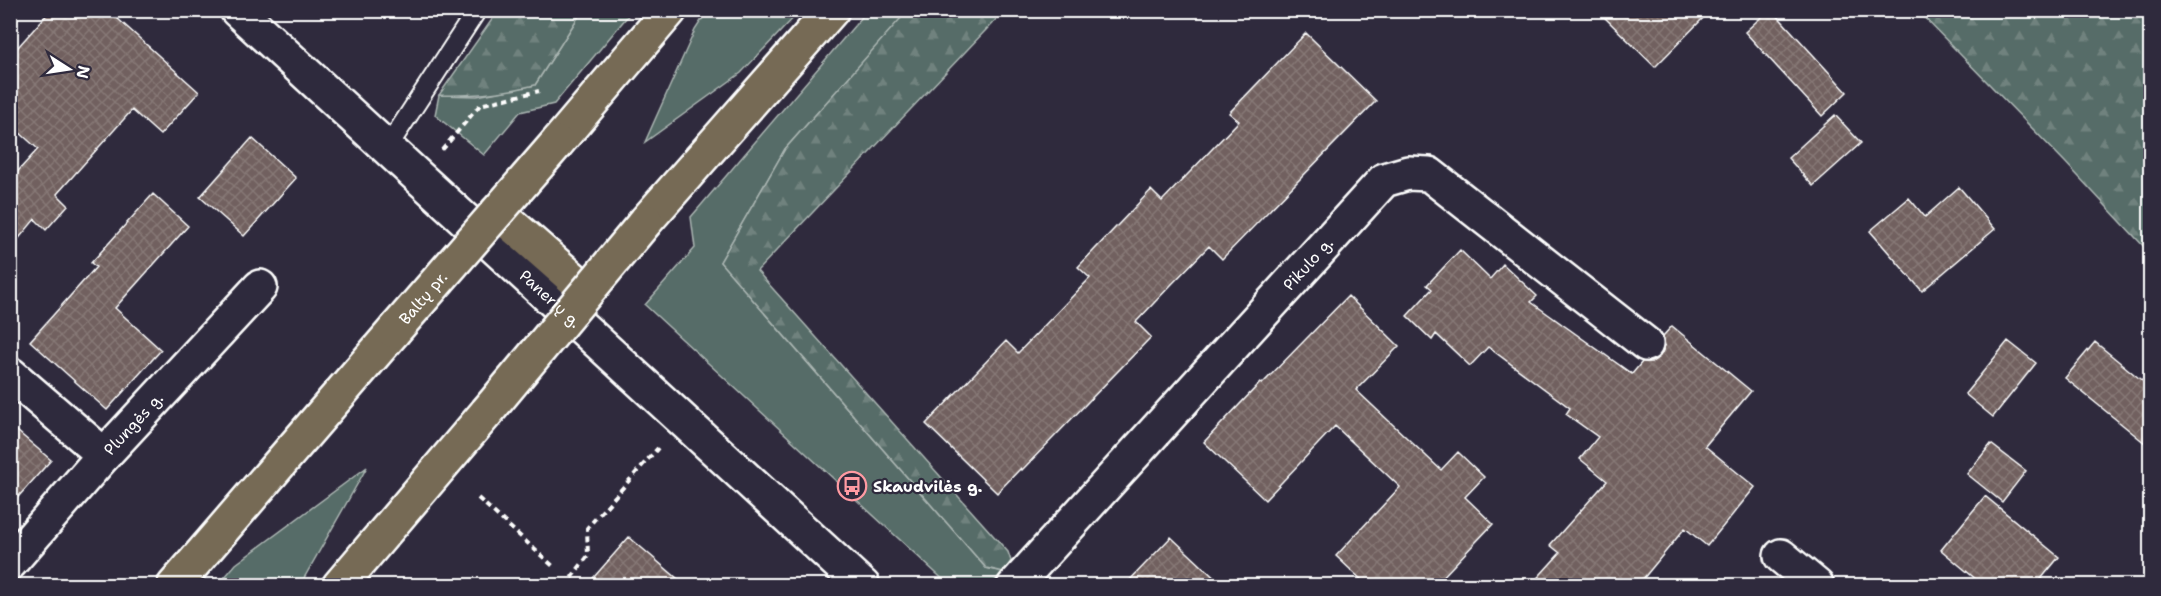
<svg xmlns="http://www.w3.org/2000/svg" width="2161" height="596" viewBox="0 0 2161 596" font-family="'Shantell Sans',sans-serif">
<style>
.grass{fill:#576c67;stroke:#abb6b3;stroke-width:1.5}
.forest{fill:url(#forest-firs);stroke:#abb6b3;stroke-width:1.5}
.building{fill:url(#building-cross-hatch);stroke:#fff;stroke-width:1.5}
.lines{fill:none;stroke-linecap:round;stroke-linejoin:round}
.lane-casing{stroke:#fff;stroke-width:22}
.street-casing{stroke:#fff;stroke-width:38}
.secondary-casing{stroke:#fff;stroke-width:38}
.primary-casing{stroke:#fff;stroke-width:38}
.path{stroke:#fff;stroke-width:4;stroke-dasharray:6 4.5;stroke-linecap:butt}
.lane{stroke:#2f2a3d;stroke-width:18}
.street{stroke:#2f2a3d;stroke-width:33}
.secondary{stroke:#2f2a3d;stroke-width:33}
.primary{stroke:#766a55;stroke-width:33}
.primary-bridge-casing{stroke:#fff;stroke-width:38;stroke-linecap:butt}
.primary-bridge{stroke:#766a55;stroke-width:33}
.labels{text-anchor:middle;dominant-baseline:central;stroke-width:4.5;stroke-linejoin:round;paint-order:stroke}
.street-label{font-size:16px;fill:#fff;stroke:#2f2a3d}
.poi-label{font-size:16px;font-weight:bold;fill:#fff;stroke:#2f2a3d;text-anchor:start}
</style>
<defs>
<pattern id="forest-firs" width="22" height="20" patternUnits="userSpaceOnUse" patternTransform="scale(1.5)"><rect width="22" height="20" fill="#576c67"/><path d="M5 1l3.5 6h-7zM16 11l3.5 6h-7z" fill="#70827e"/></pattern>
<pattern id="building-cross-hatch" width="8" height="8" patternUnits="userSpaceOnUse" patternTransform="scale(1.5)"><rect width="8" height="8" fill="#71605e"/><path d="M0 0l8 8M0 8l8-8" fill="none" stroke="#867876"/></pattern>
</defs>
<rect width="100%" height="100%" fill="#2f2a3d"/>
<filter id="ink" filterUnits="userSpaceOnUse"><feTurbulence type="fractalNoise" baseFrequency=".0167" numOctaves="2"/><feDisplacementMap in="SourceGraphic" scale="12" xChannelSelector="R" yChannelSelector="G"/><feConvolveMatrix kernelMatrix="1 2 1 2 8 2 1 2 1" color-interpolation-filters="sRGB"/></filter>
<g filter="url(#ink)">
<path class="grass" d="M708,10L800,11L741,73L645,142L695,30Z
M582,11H632L554,104L520,112L484,155L435,115L439,95L477,96L535,85Z
M867,11H908L785,149L720,262L986,568L1004,572L990,585H949L645,305L695,248L691,217Z
M367,467L300,585H218L236,564Z"/>
<path class="forest" d="M908,10L1004,11L757,271L1008,552L1011,561L1004,572L986,568L720,262L785,149Z
M498,11H582L535,85C503,93 473,96 439,95Z
M1918,11H2150V253L2064,161Z"/>
<path class="building" d="M51,10H108L199,92L160,135L132,110L57,194L68,205L46,230L35,219L10,249V180L38,149L10,124V56Z
M1597,10H1711L1655,67Z
M1769,10H1772L1847,92L1822,116L1745,32Z
M1306,33L1376,101L1222,259L1209,246L1171,285L1136,322L1151,337L1022,470L1021,468L997,493L926,424L1006,341L1018,353L1090,278L1078,267L1151,190L1162,201L1239,121L1229,113Z
M1835,115L1861,143L1813,186L1788,158Z
M252,138L296,178L244,236L200,197Z
M1959,187L1995,229L1922,291L1870,231L1909,198L1925,217Z
M153,194L188,226L115,308L161,350L107,410L30,341L96,267L91,263Z
M1460,250L1490,279L1503,264L1537,296L1531,302L1632,374L1642,362H1652L1660,356L1665,346L1663,336L1672,326L1751,391L1705,446L1755,487L1707,546L1685,528L1638,585H1531L1560,553L1550,545L1607,481L1580,459L1598,437L1566,414L1570,408L1488,347L1470,366L1436,334L1432,340L1407,316L1432,289L1427,285Z
M1348,296L1399,346L1356,390L1441,470L1458,452L1484,477L1465,497L1493,524L1435,585H1367L1336,556L1400,487L1335,426L1265,500L1204,442L1260,383L1262,384Z
M2008,341L2036,363L1993,417L1965,394Z
M2095,342L2151,388V448L2065,378Z
M10,425L51,460L10,506Z
M1991,444L2026,471L2002,502L1967,474Z
M1985,496L2059,557L2036,585H1983L1941,550Z
M629,537L685,585H587Z
M1171,537L1222,585H1125Z"/>
<g class="lines">
<g class="lane-casing">
<path id="lane" d="M387,148L477,10"/>
</g>
<g class="street-casing">
<g id="street">
<path d="M10,374L104,455"/>
<path d="M1781,556L1817,586"/>
<path id="s1" d="M10,563L104,455L260,287"/>
<path id="s2" d="M1014,586L1384,180L1408,173L1429,174L1646,344"/>
</g>
</g>
<g class="secondary-casing">
<g id="secondary">
<path id="s3" d="M237,10L863,586"/>
</g>
</g>
<g class="primary-casing">
<path id="primary" d="M557,143L670,10
M497,212L587,291
M646,221L832,10
M174,586L394,331
M339,586L487,412"/>
</g>
<path class="path" d="M442,150L480,105L539,91
M478,498L554,567
M565,586L588,556L587,528L658,448"/>
<use href="#lane" class="lane"/>
<use href="#street" class="street"/>
<use href="#secondary" class="secondary"/>
<use href="#primary" class="primary"/>
<g class="primary-bridge-casing">
<g id="primary-bridge">
<path id="s4" d="M394,331L557,143"/>
<path d="M487,412L646,221"/>
</g>
</g>
<use href="#primary-bridge" class="primary-bridge"/>
</g>
</g>
<defs>
<g id="bus-ring" transform="scale(1.5)"><circle r="9.5" fill="#2f2a3d" stroke="#ff9aa2" stroke-width="1.5"/><path d="M-5-6H5V4H4V6H2V4H-2V6H-4V4H-5ZM-3.5-4V0h7V-4ZM-3.5 1.2v1.5H-2V1.2ZM2 1.2v1.5H3.5V1.2Z" fill="#ff9aa2"/></g>
</defs>
<g fill-rule="evenodd">
<use href="#bus-ring" x="852" y="486"/>
</g>
<g class="labels">
<g class="street-label">
<text stroke="none"><textPath href="#s2" startOffset="436">Pikulo g.</textPath></text>
<text stroke="none"><textPath href="#s4" startOffset="44">Baltų pr.</textPath></text>
<text stroke="none"><textPath href="#s3" startOffset="426">Panerių g.</textPath></text>
<text stroke="none"><textPath href="#s1" startOffset="186">Plungės g.</textPath></text>
</g>
<g class="poi-label">
<text x="873" y="486">Skaudvilės g.</text>
</g>
</g>
<rect width="2161" height="596" fill="none" stroke="#2f2a3d" stroke-width="36"/>
<rect x="18" y="18" width="2125" height="560" fill="none" stroke="#fff" stroke-width="2" filter="url(#ink)"/>
<g transform="translate(69 69) rotate(102)" stroke="#2f2a3d" stroke-width="4.5" paint-order="stroke">
<path d="M0-4.5L10 22L0 15L-10 22Z" fill="#ffffff"/>
<text y="-9" font-size="16" font-weight="bold" text-anchor="middle" fill="#ffffff">N</text>
</g>
</svg>
